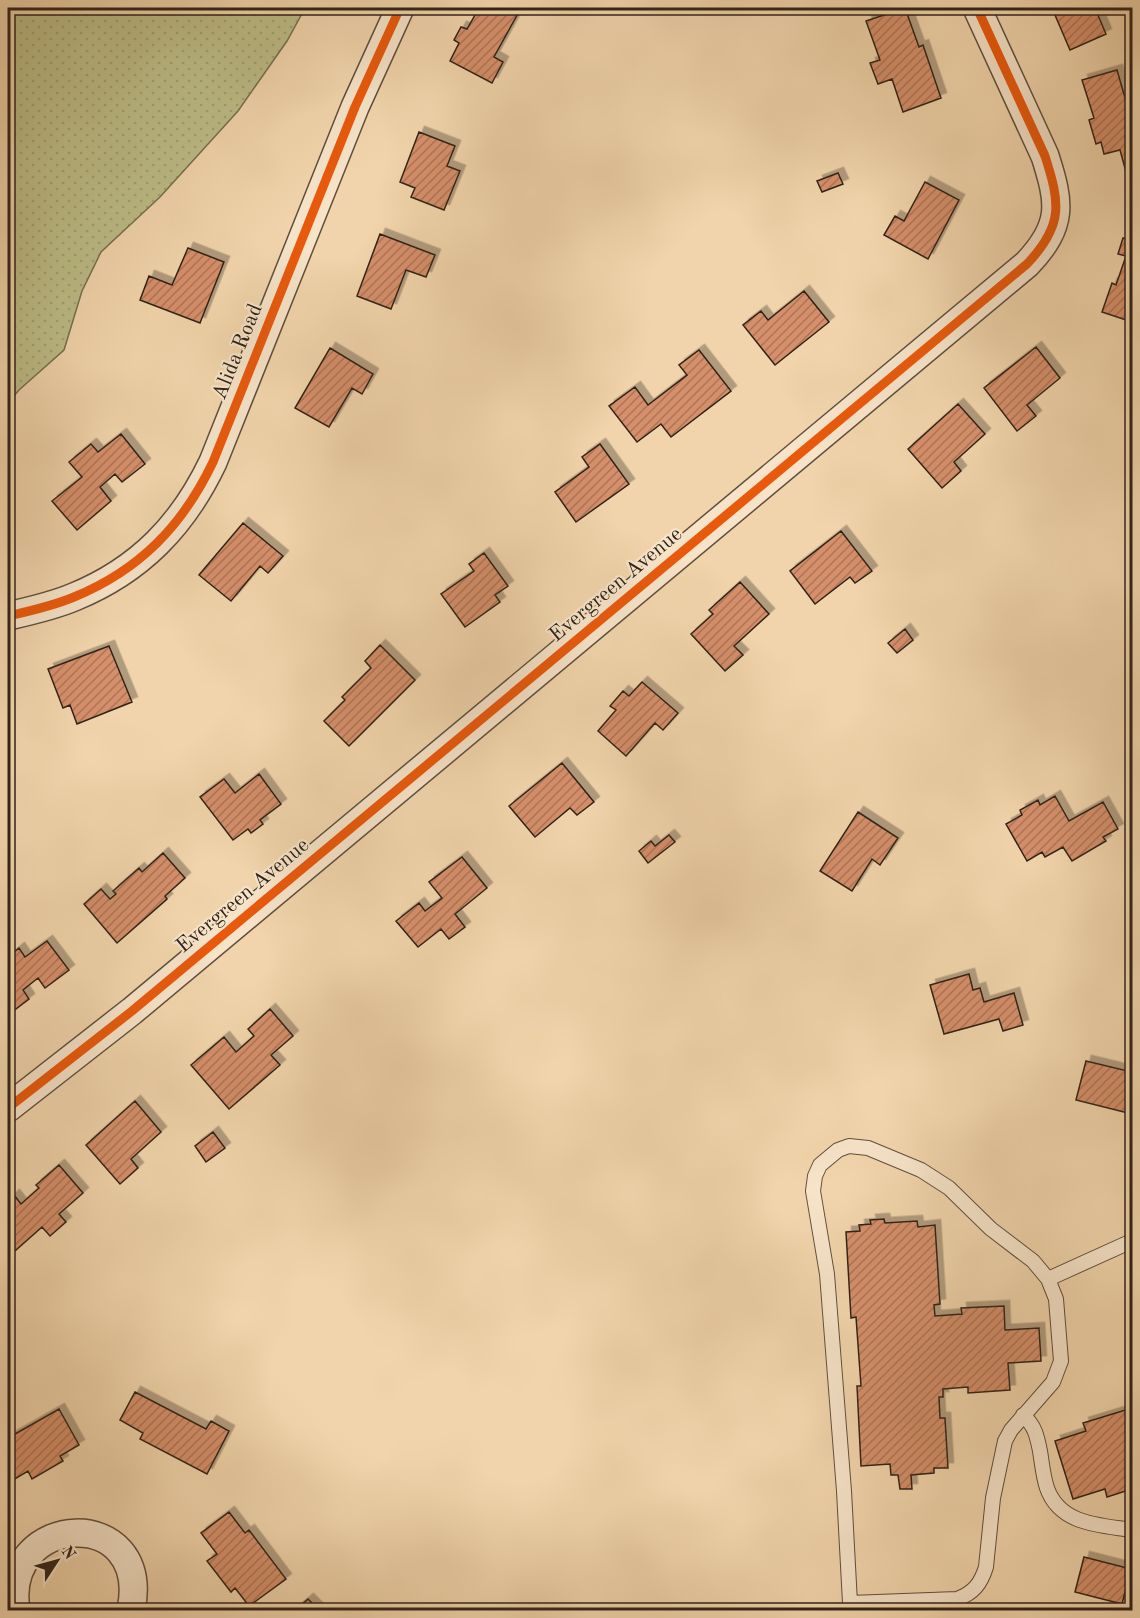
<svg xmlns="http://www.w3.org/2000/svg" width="1140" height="1618" viewBox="0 0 1140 1618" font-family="'Old Standard TT',serif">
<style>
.park{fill:url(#park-dots);stroke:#767050;stroke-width:1.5}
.building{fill:url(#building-hatch);stroke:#302318;stroke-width:1.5;filter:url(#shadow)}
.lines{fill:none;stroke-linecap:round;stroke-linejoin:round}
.service-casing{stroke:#604f3d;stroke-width:16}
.minor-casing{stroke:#604f3d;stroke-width:30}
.service{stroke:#f6e3c8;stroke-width:14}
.minor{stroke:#f6e3c8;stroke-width:27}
.cycleway-casing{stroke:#f6e3c8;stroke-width:13}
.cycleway{stroke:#e8590c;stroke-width:9}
.labels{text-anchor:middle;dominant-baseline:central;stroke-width:4.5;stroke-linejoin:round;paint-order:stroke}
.street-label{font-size:21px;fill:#302318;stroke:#f6e3c8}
</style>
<defs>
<pattern id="park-dots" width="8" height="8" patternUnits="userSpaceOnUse" patternTransform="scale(1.5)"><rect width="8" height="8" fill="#bcbc87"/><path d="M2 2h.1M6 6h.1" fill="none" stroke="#a2a174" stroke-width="1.8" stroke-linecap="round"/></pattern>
<pattern id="building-hatch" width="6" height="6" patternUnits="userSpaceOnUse" patternTransform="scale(1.5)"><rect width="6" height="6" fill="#d58f6a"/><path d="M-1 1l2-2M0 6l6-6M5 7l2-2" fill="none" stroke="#ad7456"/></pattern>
<filter id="shadow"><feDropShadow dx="5.5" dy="-5.5" stdDeviation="0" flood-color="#0004"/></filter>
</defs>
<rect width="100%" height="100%" fill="#f1d4ab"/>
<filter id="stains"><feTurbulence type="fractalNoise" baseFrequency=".00333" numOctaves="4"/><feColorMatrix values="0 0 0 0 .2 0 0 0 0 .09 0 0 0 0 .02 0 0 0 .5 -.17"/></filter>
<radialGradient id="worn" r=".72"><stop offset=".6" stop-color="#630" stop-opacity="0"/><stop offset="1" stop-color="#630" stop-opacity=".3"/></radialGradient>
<path class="park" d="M8,8H305L287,41L238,111L160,197L101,252L82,291L64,350L19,390L8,403Z"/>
<path class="building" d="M479,8L488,9L489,8H521L494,57L503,62L492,83L450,61L459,43L454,40L461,27L467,29Z
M905,8L919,47L923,45L941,98L903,112L892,79L878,84L870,63L880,60L866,21Z
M1052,8H1095L1106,34L1070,50Z
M1117,70L1132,122V170L1126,172L1120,150L1104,154L1101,142L1096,144L1089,120L1094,118L1082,80Z
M419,132L455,146L447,166L460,171L444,210L411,197L415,188L400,182Z
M838,173L843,184L822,192L817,181Z
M925,182L959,200L928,259L884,235L895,216L904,221Z
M1132,233V322L1102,312L1112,283L1116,285L1126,256L1118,254L1123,238L1130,240Z
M380,234L435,255L426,277L406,270L391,309L357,296Z
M188,248L224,262L200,323L140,300L149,276L172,285Z
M804,291L829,322L775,365L743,325L761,311L768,320Z
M1036,347L1060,378L1027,405L1036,416L1017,431L984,388Z
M330,348L373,374L362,394L352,388L329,427L295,408Z
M699,350L731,391L671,437L661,424L637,442L609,406L635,387L648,405L687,375L679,365Z
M958,404L985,434L954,462L961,471L942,488L908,449Z
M121,434L145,464L122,482L115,474L100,487L111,501L77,530L52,501L82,477L69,462L91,444L98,452Z
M600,444L629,484L576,522L555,492L589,467L582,457Z
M243,523L283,556L268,573L260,566L231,601L199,575Z
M841,531L872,571L855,583L850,577L815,604L790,571Z
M484,553L508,586L495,595L500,602L465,627L441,594L474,571L469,564Z
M740,582L769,614L734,646L743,655L725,671L691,634L713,614L709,610Z
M905,629L913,640L897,653L888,643Z
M380,645L415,680L349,746L324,721L345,700L342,697L371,668L365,661Z
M109,646L132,702L77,724L70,705L63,708L48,669Z
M642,682L678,713L663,730L655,723L626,756L598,731L616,710L610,706L623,691L629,696Z
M562,763L594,802L577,815L570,808L535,837L509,806Z
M259,774L281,804L260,820L263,824L251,833L248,829L233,840L200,797L224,779L235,793Z
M1055,796L1069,821L1103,802L1118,829L1103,837L1106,841L1072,861L1063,847L1045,857L1042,852L1027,861L1006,824L1022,815L1020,810L1038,800L1040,805Z
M858,812L898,838L880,865L872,859L852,891L820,871Z
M669,835L675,842L648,863L639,851L651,841L655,846Z
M163,853L185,878L165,896L167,899L117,943L84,904L101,889L110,899L116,894L113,891L139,868L142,872Z
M462,857L487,888L455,914L465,927L449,939L441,929L418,947L396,921L419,903L425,911L442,898L429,882Z
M47,941L69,970L45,988L38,978L23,990L29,999L8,1015V957L19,948L25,957Z
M969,974L973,990L980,988L984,1002L1014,993L1023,1025L1003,1031L999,1019L944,1034L930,985Z
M270,1009L293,1036L271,1055L280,1065L229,1109L191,1065L224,1037L236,1052L254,1036L248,1029Z
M1086,1061L1132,1072V1114L1076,1100Z
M135,1101L161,1132L131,1159L138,1168L120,1184L86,1145Z
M213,1132L225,1148L206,1162L195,1146Z
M59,1165L83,1193L59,1214L66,1222L50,1236L42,1227L8,1257V1201L14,1195L21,1204L39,1188L36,1185Z
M884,1219L885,1223L917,1221L918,1227L935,1225L940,1304L934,1305L935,1316L962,1314L961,1308L1004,1306L1005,1330L1039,1328L1041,1361L1008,1363L1010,1390L968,1393V1387L943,1389V1397H939L940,1418H945L948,1468H934V1473L911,1475L912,1489H900L898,1475H891L890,1464L861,1466L857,1386H861L856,1317L851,1318L846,1232L860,1231L859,1225L871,1224L870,1220Z
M135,1392L206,1429L211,1421L229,1431L207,1474L140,1439L143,1433L120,1420Z
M1132,1408V1489L1107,1497L1105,1489L1073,1499L1055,1441L1086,1431L1083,1423Z
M59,1409L79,1445L60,1456L63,1461L32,1479L28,1471L8,1483V1438Z
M229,1512L245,1533L249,1530L286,1579L249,1606L235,1588L231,1592L207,1561L217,1554L201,1533Z
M1084,1557L1131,1569L1122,1604L1075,1592Z
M308,1599L319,1610H295Z"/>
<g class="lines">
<g class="service-casing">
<path id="service" d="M849,1146L868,1148L921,1170L949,1188L991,1229L1033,1261L1048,1279L1056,1299L1061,1361L1053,1382L1011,1430L1005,1441L993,1498L986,1567C981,1583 974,1593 957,1599L850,1603L844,1491L827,1274L813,1191L815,1176L820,1165L838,1150Z
M1048,1279L1132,1241
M1023,1415C1035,1426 1037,1436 1040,1451C1042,1463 1043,1476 1047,1488C1060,1525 1100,1525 1132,1530"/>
</g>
<g class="minor-casing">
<path id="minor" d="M8,616C30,611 53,606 74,597C140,570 183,525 213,462L355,107L400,8
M8,1108L132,1011L1027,264C1064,225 1060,203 1045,156L977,8
M16,1610C0,1511 153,1504 131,1610"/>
</g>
<use href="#service" class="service"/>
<use href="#minor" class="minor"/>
<g class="cycleway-casing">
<path id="cycleway" d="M8,616C30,611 53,606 74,597C140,570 183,525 213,462L355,107L400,8
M8,1108L132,1011L1027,264C1064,225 1060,203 1045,156L977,8"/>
</g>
<use href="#cycleway" class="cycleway"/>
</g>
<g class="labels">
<g class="street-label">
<text transform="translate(238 352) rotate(-68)">Alida Road</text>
<text transform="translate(616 585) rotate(-40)">Evergreen Avenue</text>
<text transform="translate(243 896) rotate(-40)">Evergreen Avenue</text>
</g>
</g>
<rect width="1140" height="1618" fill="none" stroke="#f1d4ab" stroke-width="30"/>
<rect x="9" y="9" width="1122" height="1600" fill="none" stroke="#302318" stroke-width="3"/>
<rect x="15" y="15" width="1110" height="1588" fill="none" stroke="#302318" stroke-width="1.5"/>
<g transform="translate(57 1561) rotate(54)" stroke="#f6e3c8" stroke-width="4.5" paint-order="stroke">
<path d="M0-4.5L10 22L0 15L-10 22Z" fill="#302318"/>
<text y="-9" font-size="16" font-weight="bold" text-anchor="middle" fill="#302318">N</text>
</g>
<rect width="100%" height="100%" filter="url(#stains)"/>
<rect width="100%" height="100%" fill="url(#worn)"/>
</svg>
